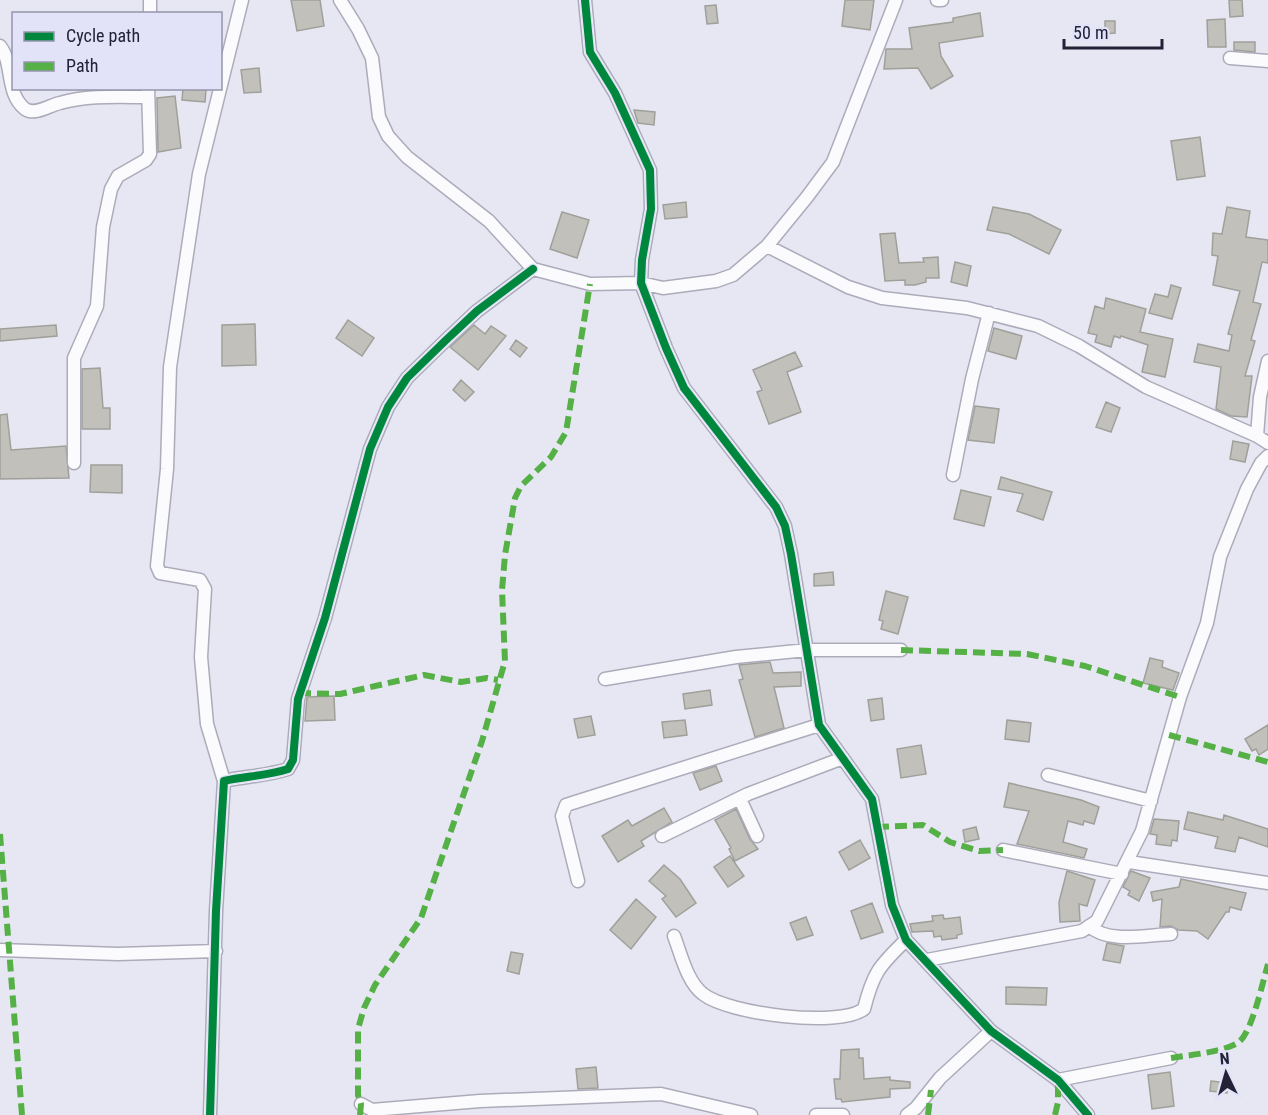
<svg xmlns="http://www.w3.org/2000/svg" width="1268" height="1115" viewBox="0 0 1268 1115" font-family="'Roboto Condensed',sans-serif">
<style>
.building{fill:#c1c0bb;stroke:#a0a09a;stroke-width:1.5}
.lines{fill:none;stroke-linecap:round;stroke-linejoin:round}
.street-casing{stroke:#acabba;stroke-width:15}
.street{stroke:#fbfbfd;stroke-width:12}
.quiet{stroke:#55b146;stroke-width:6;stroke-dasharray:12 6;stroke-linecap:butt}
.cycleway-casing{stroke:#e2e2f9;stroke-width:11}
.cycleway{stroke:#00873e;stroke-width:8}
</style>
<rect width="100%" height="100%" fill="#e7e7f4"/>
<path class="building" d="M291,0H320L324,26L297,31Z
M845,0H874L870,30L842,26Z
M1229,0H1242L1243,16L1230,17Z
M716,5L718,23L707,24L705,6Z
M980,13L983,36L939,43L941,56L953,76L931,89L918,68L884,69L886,49H912L909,28L953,22V18Z
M1225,19L1226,47H1208L1207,20Z
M1105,21H1115V33L1105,34Z
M1234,42H1255V52L1234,50Z
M259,68L261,92L244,93L241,70Z
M183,89L206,90L205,102L182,100Z
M175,96L181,148L158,152L157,98Z
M634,110L655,112L654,125L638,123Z
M1200,137L1205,176L1177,180L1171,141Z
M686,202L687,217L665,219L663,205Z
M993,207L1029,214L1061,230L1049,254L1009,234L987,230Z
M1227,207L1250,211L1246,237L1268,240V263L1262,262L1253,302L1261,304L1251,340L1255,341L1245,376H1252L1247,417L1231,416L1216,409L1221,367L1194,362L1198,344L1229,351L1232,335L1228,334L1240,291L1213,285L1218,256L1212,255L1213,233L1222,234Z
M562,212L589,220L577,258L550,249Z
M895,233L899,263L924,262L923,258L938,257L939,278H926V282L915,285H905V280L885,281L880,234Z
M955,262L971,266L967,286L951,282Z
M1171,285L1181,288L1172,319L1149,313L1155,294L1168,297Z
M1106,298L1146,309L1140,332L1173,339L1165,377L1142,372L1148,345L1121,336L1120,338L1114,336L1111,347L1095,342L1097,335L1088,333L1095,306L1104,309Z
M348,320L374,338L362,356L336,338Z
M255,324L256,365L222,366V325Z
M56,325L57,336L0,341V329Z
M474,325L485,334L491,326L506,336L478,370L450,347Z
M994,328L1022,336L1016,359L988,351Z
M516,340L527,348L520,357L510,349Z
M795,352L802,366L787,372L801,412L769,424L757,392L762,390L753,370Z
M100,368L103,408H110V429H82V369Z
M461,380L474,392L465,401L453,390Z
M1106,402L1120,408L1111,432L1096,427Z
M975,406L999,409L994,443L968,440Z
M7,414L11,450L66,446L69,478L0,479V415Z
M1233,441L1249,444L1245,462L1230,459Z
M91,465H122V493L90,492Z
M1001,477L1052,492L1043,520L1017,511L1023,494L998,489Z
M961,490L991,497L984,526L954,519Z
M833,572L834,585L814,586V574Z
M886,591L908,597L898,634L881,629L883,621L879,620Z
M1150,658L1163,661L1162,667L1179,673L1173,690L1143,683Z
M770,662L773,673L801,672V686L774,687L784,728L755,737L739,680L743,679L739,665Z
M710,690L712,705L685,709L683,694Z
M334,696L335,720L305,721L307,697Z
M882,698L884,719L871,721L868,700Z
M591,716L595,735L578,738L574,719Z
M685,720L687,735L664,738L662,722Z
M1007,720L1031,723L1029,742L1005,739Z
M1268,725V749L1259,755L1256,749L1252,751L1245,739Z
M921,745L926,774L901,778L897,749Z
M716,766L722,781L700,790L693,773Z
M1009,783L1081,800L1099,807L1094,824L1084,821L1083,825L1068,821L1063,842L1087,849L1084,858L1017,844L1029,811L1004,807Z
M664,808L672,822L641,841L644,846L618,862L602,836L628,820L632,826Z
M736,809L750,839L758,849L735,861L729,849L731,848L715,820Z
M1188,812L1223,820L1224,815L1268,829V847L1239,837L1235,852L1215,848L1218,837L1184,829Z
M1154,819L1179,821L1177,841L1172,840L1171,846L1156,844L1157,835L1150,834Z
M976,827L979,839L965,842L963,830Z
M860,840L870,858L849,870L839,852Z
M730,856L744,876L728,887L714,867Z
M664,865L680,879L696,903L676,917L662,899L666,896L649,881Z
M1067,871L1095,880L1087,906L1079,904L1080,921L1060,922L1059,902Z
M1131,871L1150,878L1139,901L1128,895L1130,891L1123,887Z
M1181,879L1246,893L1241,910L1230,907L1229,912H1226L1208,939L1197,931L1178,930L1171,926L1160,927L1162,899L1153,901L1151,892L1179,887Z
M636,899L656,917L631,949L610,930Z
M872,903L883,932L861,939L851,911Z
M943,915L944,919L960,917L962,934L957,935V938L942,940L941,936L934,937L933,931L912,932L910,924L933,921L932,916Z
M806,917L813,935L797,940L790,923Z
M1107,943L1124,946L1120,963L1103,960Z
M511,952L523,954L519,974L507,971Z
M1006,987L1047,988L1046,1005L1006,1004Z
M859,1049V1058H863L864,1079L890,1077V1080L910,1082V1088L890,1089V1097L842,1102L841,1099H836L834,1079H840L841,1050Z
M596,1067L598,1088L578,1089L576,1069Z
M1170,1072L1174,1106L1152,1109L1148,1075Z
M1211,1081L1228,1083L1227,1093L1210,1091Z"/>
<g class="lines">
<g class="street-casing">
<path id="street" d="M340,0L358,29L372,58L379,117L388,136L407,157L489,221L533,269L590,284L641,283L663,288L716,281L733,275L767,246L807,197L833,162L896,0
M585,0L590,52L615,93L650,170L651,209L642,260L641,283L666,348L684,388L776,507L785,526L791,554L819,725L872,799L892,905L906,940L991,1031L1058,1080L1088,1115
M937,0H942
M150,14V0
M0,46C14,64 5,93 25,109C35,116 50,105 60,103C89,95 118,97 147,97
M1230,58L1268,61
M767,246L848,287L882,298L967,308L1038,326L1079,346L1146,387L1257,436
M1268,361L1260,397L1257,436L1268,443
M74,463V358L97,306L103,227L111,189L118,176L146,160L150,154L148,88
M953,475L972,379L989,313
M605,679L736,657L807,650H901
M1048,775L1151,801
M224,781L207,724L201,657L205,589L200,580L160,573L157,566L167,469L170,367L199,174L242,0
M740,799L757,836
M662,836L748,794L843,758
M1003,850L1122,874
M1129,862L1268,883
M578,881L562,816L566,805L819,725
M1089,926C1109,944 1146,935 1171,934
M674,936C681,954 687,982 703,994C728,1014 839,1028 864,1009C873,973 879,966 906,940
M0,950L118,954L216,951
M927,960L1082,931L1097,921L1142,831L1180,697L1207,623L1220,557L1247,489L1261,463L1268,456
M1058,1080L1171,1058
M361,1104L372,1110L480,1101L661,1094L751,1115
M210,1115L216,911L224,781C246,776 267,776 288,769L293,760L298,699L325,618L370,449L388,407L407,378L445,341L477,311L533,269
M816,1115H843
M907,1115L916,1108L940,1078L991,1031"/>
</g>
<use href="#street" class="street"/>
<path class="quiet" d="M901,650L1027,654L1085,666L1180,697
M299,693L340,694L424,675L461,682L487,678L498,680
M1169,735L1268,762
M877,827L923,825L950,842L979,851L1003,850
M0,834L22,1115
M1171,1058C1189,1055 1225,1052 1239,1042C1252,1032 1263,981 1268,964
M360,1115L361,1104L358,1095V1029L364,1008L375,985L421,918L482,741L505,661L502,590L505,555L515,498L521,486L551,457L566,432L590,284
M928,1115L931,1090
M1055,1115L1058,1102V1080"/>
<g class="cycleway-casing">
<path id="cycleway" d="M585,0L590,52L615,93L650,170L651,209L642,260L641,283L666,348L684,388L776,507L785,526L791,554L819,725L872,799L892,905L906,940L991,1031L1058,1080L1088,1115
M210,1115L216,911L224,781C246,776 267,776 288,769L293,760L298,699L325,618L370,449L388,407L407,378L445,341L477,311L533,269"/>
</g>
<use href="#cycleway" class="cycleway"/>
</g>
<rect x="12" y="12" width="210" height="78" fill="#e2e2f9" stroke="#9595ab" stroke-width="1.5"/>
<rect x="24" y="32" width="30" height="9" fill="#00873e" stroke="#9595ab" stroke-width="1.5"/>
<text x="66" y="42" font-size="18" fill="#222136">Cycle path</text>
<rect x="24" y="62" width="30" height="9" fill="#55b146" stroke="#9595ab" stroke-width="1.5"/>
<text x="66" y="72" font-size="18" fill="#222136">Path</text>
<g transform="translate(1226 1073) rotate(355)" stroke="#e2e2f9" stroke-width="4.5" paint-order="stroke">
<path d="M0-4.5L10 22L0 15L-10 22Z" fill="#222136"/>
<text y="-9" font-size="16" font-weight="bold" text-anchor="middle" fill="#222136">N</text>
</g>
<path d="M1064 39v9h98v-9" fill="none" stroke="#222136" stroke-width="3"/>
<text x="1073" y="39" font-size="18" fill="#222136" stroke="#e2e2f9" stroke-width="4.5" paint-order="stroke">50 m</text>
</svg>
